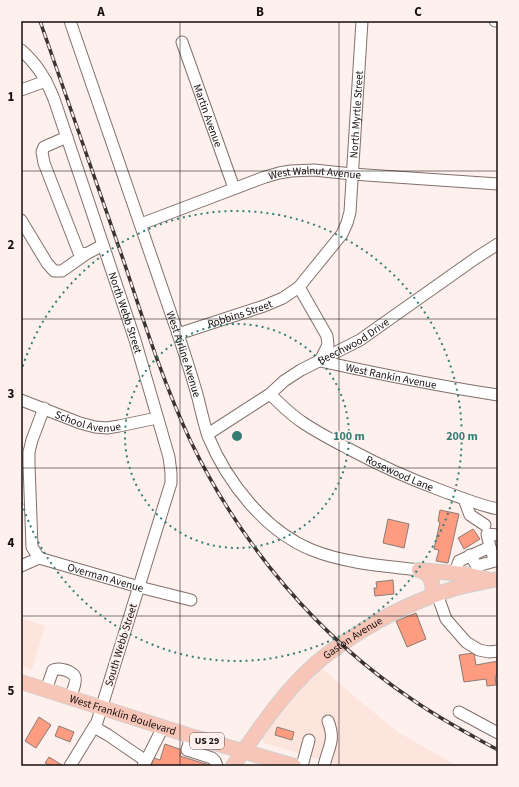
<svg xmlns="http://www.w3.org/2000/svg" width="519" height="787" viewBox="0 0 519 787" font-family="'Source Sans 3',sans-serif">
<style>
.built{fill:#fde5de}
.building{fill:#fd9c81;stroke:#8d7a74}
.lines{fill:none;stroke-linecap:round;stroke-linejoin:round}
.minor-casing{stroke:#82706a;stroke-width:13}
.major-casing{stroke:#d0cfce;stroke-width:16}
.minor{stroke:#fff;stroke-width:11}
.major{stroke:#f7c6b8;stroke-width:14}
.rail-casing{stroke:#3c3432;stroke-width:3.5}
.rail{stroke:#fef1ed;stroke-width:2;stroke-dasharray:6;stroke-linecap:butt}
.grid{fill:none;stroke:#150e0c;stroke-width:1;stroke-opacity:0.55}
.ring{fill:none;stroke:#357c75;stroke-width:2;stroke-dasharray:2 4}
.labels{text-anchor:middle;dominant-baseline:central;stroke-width:3.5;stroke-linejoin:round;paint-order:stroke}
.shield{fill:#fef1ed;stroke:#5b5250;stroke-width:1}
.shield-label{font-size:10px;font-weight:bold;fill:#150e0c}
.street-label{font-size:11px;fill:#150e0c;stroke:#fef1ed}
.centre{fill:#357c75;stroke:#fef1ed;stroke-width:2}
.ring-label{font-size:12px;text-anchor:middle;font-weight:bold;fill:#357c75;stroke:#fef1ed;stroke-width:3.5;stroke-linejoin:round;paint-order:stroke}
.neatline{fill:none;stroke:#150e0c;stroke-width:1.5}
.grid-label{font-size:13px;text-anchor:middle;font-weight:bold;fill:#150e0c}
</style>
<rect width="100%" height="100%" fill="#fef1ed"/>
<path class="built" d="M21,618L45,626L32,670L21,666Z
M322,668L366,706L398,732L412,740L457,766H341L264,743L262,738L263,735L273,721L299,691Z"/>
<path class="building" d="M440,510L459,514L448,563L436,561L439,550L434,549L440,522L438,521Z
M388,519L409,524L404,548L383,543Z
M473,529L480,539L464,549L458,538Z
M393,580L394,594L375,596L374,588H377L376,582Z
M416,613L426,639L407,647L396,621Z
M474,653L476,665L498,661V676H495L496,685L487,686L486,679L464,682L459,655Z
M39,717L51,725L36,748L25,741Z
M59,726L74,732L70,742L55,736Z
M277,727L294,732L292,740L275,735Z
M165,744L182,750L180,756L209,765V766H151L154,758L160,760Z
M49,757L62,765L61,766H51L45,763Z"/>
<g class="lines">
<g class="minor-casing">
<g id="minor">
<path id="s1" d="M70,21L178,334C185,355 192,376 198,398C201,410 204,424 208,436C227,482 265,531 312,550C344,563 384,566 419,570"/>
<path d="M495,21H498"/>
<path id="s2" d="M182,42L234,188"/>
<path id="s3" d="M21,50C37,64 46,79 54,99L135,340L169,457L171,473V483L166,499L97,722L70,766"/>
<path d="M21,90L46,81"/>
<path d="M67,137L44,147L42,152L44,163L79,253L86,254L103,245"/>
<path d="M21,220L47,263L54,271H62L86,254"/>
<path id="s4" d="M141,224L265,177L279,173L291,171L314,170L352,174L498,184"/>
<path id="s5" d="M299,287L327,336L328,345L320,361C379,374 438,386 498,395"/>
<path id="s6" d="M178,334L264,306L283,298L299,287L342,234L347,223L350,212L362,21"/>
<path id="s7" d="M270,394C280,404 290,414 302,422C318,433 336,442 353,451C381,466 410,479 440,490C459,497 478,505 498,509"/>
<path id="s8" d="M21,400L80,423L95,427L107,428L119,426L157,418"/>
<path id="s9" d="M208,434L270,394L284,381L301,370L360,340L476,258L498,244"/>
<path d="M464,499L470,515L485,525"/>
<path d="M470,555L477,566L495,561L490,547"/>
<path d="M39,558L32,547L29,464V452L32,440L44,408"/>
<path id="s10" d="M21,566L39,558L139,587L191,600"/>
<path d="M455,573L459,561L490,547L487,534L498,535"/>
<path d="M437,594L446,619L466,642L479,650L489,652L498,651"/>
<path d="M46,690L53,670C57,668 61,669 65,670C68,671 72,673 74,675C78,680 72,692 70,697"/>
<path d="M459,712L498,733"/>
<path d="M94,727L108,735L146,761"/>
<path d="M191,736L187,750L212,758L215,761L217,766"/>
<path d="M143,766L149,755L163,727"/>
<path d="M302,766L309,740"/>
<path d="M324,766C328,747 336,741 328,721"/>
</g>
</g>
<g class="major-casing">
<g id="major">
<path d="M419,570L465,574L486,579"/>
<path d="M419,570C431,573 435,585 431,596"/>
<path id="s11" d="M21,682L194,737L294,766"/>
<path id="s12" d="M233,766C258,731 281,695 313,666C325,655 338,646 352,637C384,616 419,599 456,588C470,584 484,582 498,579"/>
</g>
</g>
<use href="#minor" class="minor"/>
<use href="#major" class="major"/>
<g class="rail-casing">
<path id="rail" d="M40,21C68,101 96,182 124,262C144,322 164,385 191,442C241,545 318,637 413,700C440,719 469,734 498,750"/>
</g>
<use href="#rail" class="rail"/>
</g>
<path class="grid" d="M180,21V766M339,21V766M21,171H498M21,319H498M21,468H498M21,616H498"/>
<g class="ring">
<circle cx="237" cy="436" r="112"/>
<path d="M21 372A225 225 0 1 1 21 500"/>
</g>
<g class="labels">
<rect class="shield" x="190" y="733" width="34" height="16" rx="3"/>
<g class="shield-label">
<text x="207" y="741">US 29</text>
</g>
<g class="street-label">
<text stroke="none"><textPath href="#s6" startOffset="320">North Myrtle Street</textPath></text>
<text stroke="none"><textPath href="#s2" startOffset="78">Martin Avenue</textPath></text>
<text stroke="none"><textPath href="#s4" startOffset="183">West Walnut Avenue</textPath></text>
<text stroke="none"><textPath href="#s3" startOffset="285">North Webb Street</textPath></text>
<text stroke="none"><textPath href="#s6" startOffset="65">Robbins Street</textPath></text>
<text stroke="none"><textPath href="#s9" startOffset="173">Beechwood Drive</textPath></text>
<text stroke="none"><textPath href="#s1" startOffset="352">West Airline Avenue</textPath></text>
<text stroke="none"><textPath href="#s5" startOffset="156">West Rankin Avenue</textPath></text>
<text stroke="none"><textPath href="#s8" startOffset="71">School Avenue</textPath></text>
<text stroke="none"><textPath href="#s7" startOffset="153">Rosewood Lane</textPath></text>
<text stroke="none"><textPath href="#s10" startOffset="89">Overman Avenue</textPath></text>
<text stroke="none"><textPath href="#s12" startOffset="177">Gaston Avenue</textPath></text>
<text transform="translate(121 645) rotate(-73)">South Webb Street</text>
<text stroke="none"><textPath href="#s11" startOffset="107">West Franklin Boulevard</textPath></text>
</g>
</g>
<circle cx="237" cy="436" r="6" class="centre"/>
<g class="ring-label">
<text x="349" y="440">100 m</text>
<text x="462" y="440">200 m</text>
</g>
<rect width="519" height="787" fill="none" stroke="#fef1ed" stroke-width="44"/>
<rect x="22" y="22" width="475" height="743" class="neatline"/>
<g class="grid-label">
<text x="101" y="16">A</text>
<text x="260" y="16">B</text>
<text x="418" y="16">C</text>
<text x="11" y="101">1</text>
<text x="11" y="249">2</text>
<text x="11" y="398">3</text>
<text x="11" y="547">4</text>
<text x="11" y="695">5</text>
</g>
</svg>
